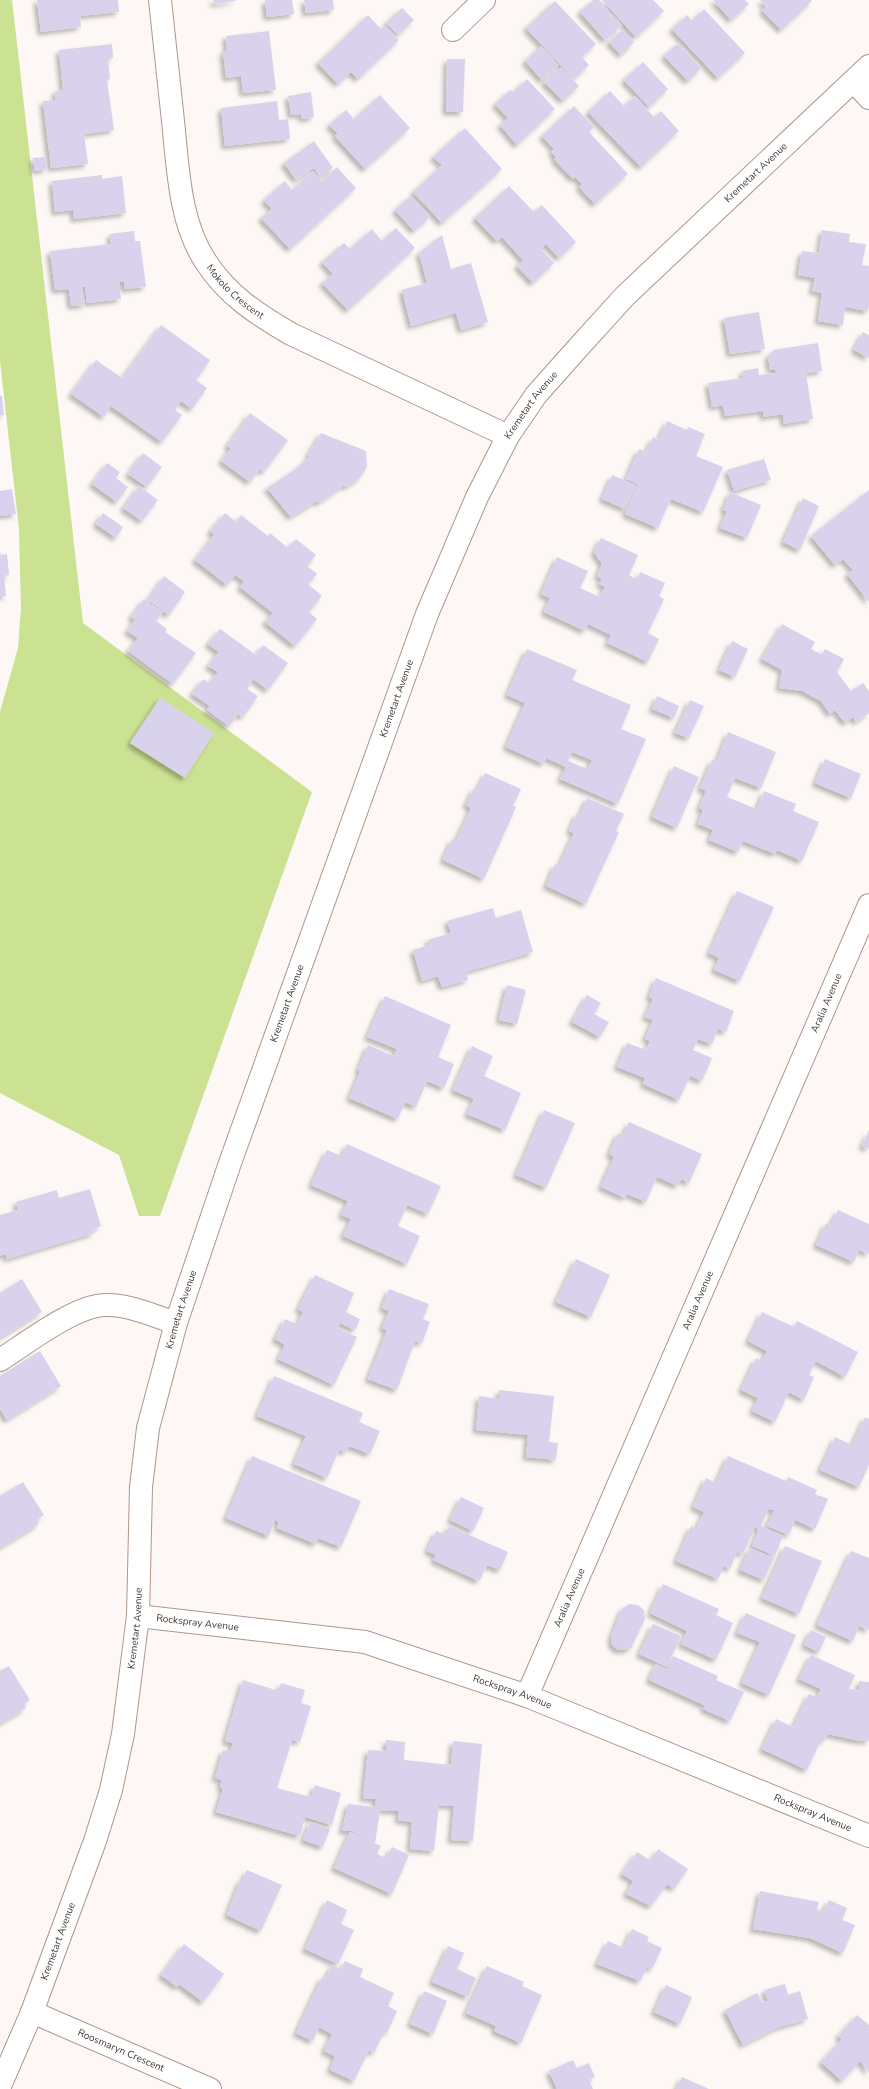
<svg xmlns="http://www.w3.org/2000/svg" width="869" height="2089" viewBox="0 0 869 2089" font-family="'Nunito Sans',sans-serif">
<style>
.green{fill:#cbe292}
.building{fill:#d8d2ec;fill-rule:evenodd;filter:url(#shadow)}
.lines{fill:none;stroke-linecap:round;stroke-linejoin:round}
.minor-casing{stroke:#af968a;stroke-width:24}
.minor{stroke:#fff;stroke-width:22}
.labels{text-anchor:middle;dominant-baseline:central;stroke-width:3;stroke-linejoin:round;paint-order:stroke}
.street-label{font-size:10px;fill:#443934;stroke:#fff}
</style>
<defs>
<filter id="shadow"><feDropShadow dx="-3.5" dy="3.5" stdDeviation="2" flood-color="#0004"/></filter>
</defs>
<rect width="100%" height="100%" fill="#fdf7f5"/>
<path class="green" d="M0,0H12L83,623L312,792L160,1216H139L119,1155L0,1093V712L18,648L21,608L19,529L0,361Z"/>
<path class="building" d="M37,0H118L119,12L80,16L81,27L41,32Z
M213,0H235L236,1L214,4Z
M265,0H292L294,14L267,17Z
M304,0H333L334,10L306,13Z
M593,0H599L622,25L605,40L580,12Z
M602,0H653L664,11L636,37Z
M713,0H745L749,4L731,20Z
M760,0H811L812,1L781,30L762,10L766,6Z
M555,1L596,44L582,57L589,65L574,79L526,28Z
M402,8L414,20L398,35L386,23Z
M704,9L745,53L718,78L672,29L687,15L692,21Z
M368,15L381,29L385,25L399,40L358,79L351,72L338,84L318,63Z
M622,30L634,42L621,55L609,42Z
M269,31L276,90L243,93L241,76L226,78L223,51H227L226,36Z
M678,43L701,68L688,81L664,56Z
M112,44L113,58L108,59L110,79L107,80L114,130L84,134L88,164L51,168L43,101L56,100L55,91L63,90L59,50Z
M541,46L559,65L542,80L525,61Z
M447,59H465L463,112H446Z
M643,62L668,89L649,107L624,80Z
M561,67L579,86L563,101L544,82Z
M527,79L555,109L517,145L500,125L508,118L495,104L510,90L513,92Z
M610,91L624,106L635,96L654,117L661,111L679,131L641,167L588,112Z
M311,92L314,117L302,119L301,114L291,115L288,96Z
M380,95L410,128L365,169L335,136L338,134L329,125L346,110L354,119Z
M277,101L279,120L288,119L290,139L225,146L221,108Z
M574,106L594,127L589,132L628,174L595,204L579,187L582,184L575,177L573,179L554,159L556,157L551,152L554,149L542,136Z
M465,128L502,169L442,223L413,192L442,165L433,157Z
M314,141L333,168L320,177L314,168L296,180L284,163Z
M45,157L47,169L35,171L33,158Z
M337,167L356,188L290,249L261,218L272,209L264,200L285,181L292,190L313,171L322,181Z
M102,175V179L122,176L126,213L74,219L73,210L55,212L52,181Z
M509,186L534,212L542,205L576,242L559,258L546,244L541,249L554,263L533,283L517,266L523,260L502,237L497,241L475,218Z
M410,196L430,217L414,231L395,210Z
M396,228L415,248L348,310L322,283L333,274L322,262L344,243L350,249L372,229L382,241Z
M822,230L850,234L849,242L866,244L862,265L869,266V306L868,311L845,307L843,325L818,321L822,293L812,291L815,278L798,275L802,251L819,253Z
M134,231L135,241H140L146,287L124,289V282H119L121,299L87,303L85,287H82L85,305L71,306L69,289L55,290L50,251L111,244L110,234Z
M442,235L451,269L471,263L488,322L461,330L456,313L411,326L402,290L427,283L419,253Z
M759,312L765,349L730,354L724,318Z
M161,325L210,360L196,380L207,388L192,409L181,401L175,410L182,415L162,442L111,406L104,417L71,394L96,360L122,378Z
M863,332L869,335V358L854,350Z
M818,343L822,371L806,373L813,419L784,424L783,414L763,417V411L725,416L723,405L712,407L708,383L743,378L742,371L758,368L759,375L776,373L775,369L770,370L768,355L773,354V350Z
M0,396H2L4,415H0Z
M250,413L288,440L264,472L260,469L250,482L221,461L231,448L227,446Z
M667,421L687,430L688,427L705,434L696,456L723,467L703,512L671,499L658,528L625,514L638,484L626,479L639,449L646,452L653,437L658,440Z
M321,433L366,451L367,467L359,479L346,487L344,485L319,503L317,501L291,517L267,488L296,469L310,456L308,455Z
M143,453L162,467L147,487L128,474Z
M764,459L771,480L734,491L727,470Z
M107,463L120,472L116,478L128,487L117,502L92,484Z
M612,475L636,485L625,509L602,499Z
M139,486L158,500L142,521L123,508Z
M12,489L16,514L0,516V491Z
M869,490V602L847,574L853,570L843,559L835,565L811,536Z
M730,492L761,505L747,538L720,528L727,511L723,510Z
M803,498L819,506L800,550L783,542Z
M103,513L123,527L116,538L96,524Z
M225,513L236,522L241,515L268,536L270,533L288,548L296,539L316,555L307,566L317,574L308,584L322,596L309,612L317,619L295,646L265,622L273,613L240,587L244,581L235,575L227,585L195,560L214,535L210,531Z
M601,538L638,555L629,575L637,580L640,572L665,583L659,596L664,599L648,633L659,639L648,662L607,643L611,635L588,624L585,631L544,612L550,598L541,594L557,557L588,571L580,588L600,597L605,587L599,584L602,579L597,576L602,564L594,552Z
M0,552L1,555L7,554L9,575L4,576L6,596L0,597Z
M164,576L185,592L169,615L148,600Z
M144,599L163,612L156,621L167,629L165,632L196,653L173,684L128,651L138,638L127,631L135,620L131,617Z
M782,624L815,642L811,649L822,655L825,649L844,659L837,672L851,691L863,683L869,691V713L856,722L853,717L845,723L835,710L830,714L821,701L802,691L779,688L782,670L762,659Z
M220,629L256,655L263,645L288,663L268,690L253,679L247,689L258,696L243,717L238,714L229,726L207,710L210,706L192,694L203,679L209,683L218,672L208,666L219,652L208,644Z
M732,641L748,649L735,677L719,670Z
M527,649L577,670L572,680L631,705L621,729L646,739L618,804L560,779L566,767L546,758L544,764L506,747L525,703L507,695ZM572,752L592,760L588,769L568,761Z
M657,696L679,706L674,718L652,709Z
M160,698L214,733L185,778L130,743Z
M690,700L704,706L689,738L675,733Z
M728,732L776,752L761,788L735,778L727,797L757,809L764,791L796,804L793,811L819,822L802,861L777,850L775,854L743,841L738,852L709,840L713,830L698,824L703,810L699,808L706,791L700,788L712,760L717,761Z
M825,759L861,774L851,798L815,783Z
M674,766L699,777L677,828L652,817Z
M485,773L521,789L513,806L516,807L484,879L443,860L452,839L456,841L471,808L466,805L474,788L477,790Z
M587,798L624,814L616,831L619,832L586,904L546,886L555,864L559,866L574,833L569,831L577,813L580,815Z
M737,891L774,907L740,981L714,970L719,958L709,953Z
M493,908L496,918L521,910L533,952L466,972L468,980L442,987L438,976L422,981L413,950L429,945L428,940L451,933L447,921Z
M656,978L734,1011L726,1032L718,1029L712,1044L698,1039L693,1050L712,1058L702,1081L690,1076L679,1100L643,1084L645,1078L617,1067L627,1043L646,1050L650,1041L645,1039L653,1020L645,1017L653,999L649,997Z
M507,985L526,990L517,1024L499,1020Z
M587,995L601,1003L594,1014L609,1022L600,1037L572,1022Z
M385,996L451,1025L438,1057L454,1064L444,1088L427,1081L416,1107L405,1102L398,1119L349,1098L360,1072L358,1070L368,1045L394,1056L397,1049L367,1037Z
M472,1046L493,1056L484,1076L521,1093L505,1130L467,1114L474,1099L453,1090Z
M544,1110L575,1123L546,1188L516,1175Z
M629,1122L702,1154L689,1183L681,1179L678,1186L657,1177L646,1202L627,1194L625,1198L601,1187L614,1157L609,1154L618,1133L623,1135Z
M869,1130V1149L862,1146Z
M347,1144L441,1186L428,1214L407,1205L398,1226L420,1236L407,1264L343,1236L351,1219L341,1215L348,1201L311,1185L327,1150L342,1156Z
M90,1189L101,1226L93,1229L94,1233L7,1259L6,1254L0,1256V1215L18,1210L16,1202L57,1190L59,1198Z
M838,1210L869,1224V1254L859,1250L854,1262L816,1245L826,1223L830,1226Z
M576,1259L610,1275L591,1317L556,1302Z
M315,1275L354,1293L346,1312L360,1319L355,1330L340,1323L338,1328L357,1337L334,1385L278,1359L285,1345L275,1339L285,1319L297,1324L303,1312L298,1309Z
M22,1279L42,1312L0,1338V1293Z
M389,1289L429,1304L423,1319L430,1322L422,1343L415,1341L397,1390L368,1379L387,1330L382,1328L389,1311L382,1308Z
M762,1312L794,1327L797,1321L858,1352L845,1377L816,1361L809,1375L814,1377L804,1400L789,1392L775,1422L752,1411L758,1398L741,1390L756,1358L762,1361L767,1351L748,1341Z
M40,1351L61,1386L7,1420L0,1409V1376Z
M274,1376L363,1413L359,1422L380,1431L370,1454L349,1446L346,1452L339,1450L327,1478L294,1464L306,1436L257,1416Z
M499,1390L554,1396L549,1442L558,1443L556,1460L526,1457L528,1435L476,1430L479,1396L499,1399Z
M865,1417L869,1419V1465L859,1487L820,1470L835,1437L852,1445Z
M252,1456L361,1501L341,1547L318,1538L316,1544L277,1528L279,1522L275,1520L269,1536L226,1518Z
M728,1456L786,1481L788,1477L817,1490L815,1494L828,1499L815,1529L795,1520L789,1535L767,1526L774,1510L768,1509L761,1526L783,1536L775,1556L752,1546L759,1529L755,1527L743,1554L737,1552L730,1569L724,1566L718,1579L676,1561L691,1526L696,1529L704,1512L693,1507L706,1478L716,1483Z
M23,1482L44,1515L37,1520L39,1524L0,1548V1496Z
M461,1497L484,1508L473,1531L450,1520Z
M449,1526L508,1552L500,1570L487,1565L479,1581L433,1560L436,1555L427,1551L436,1531L445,1534Z
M785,1546L822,1561L799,1614L762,1598Z
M750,1548L774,1558L764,1580L740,1570Z
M851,1551L869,1558V1630L859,1626L853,1641L817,1625Z
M663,1584L719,1609L716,1615L733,1623L716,1660L681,1644L687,1631L650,1613Z
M629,1604L638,1605L644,1610L645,1619L631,1648L625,1650H618L612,1645L611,1637L622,1609Z
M746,1613L796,1635L769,1695L742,1683L760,1642L737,1633Z
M653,1624L681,1636L667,1667L639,1654Z
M811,1630L826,1637L819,1652L804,1645Z
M811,1655L855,1675L849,1689L859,1690V1681L869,1682V1741L856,1740L828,1734L824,1741L821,1740L807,1770L762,1749L776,1719L793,1727L809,1694L817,1697L821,1689L799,1679Z
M673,1656L718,1676L716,1680L744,1692L730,1721L703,1709L709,1697L704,1705L649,1680L656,1664L667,1670Z
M9,1666L30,1700L24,1704L26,1708L0,1724V1671Z
M243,1680L279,1691L281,1683L305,1690L301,1703L311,1706L300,1742L292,1740L277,1788L311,1797L315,1785L341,1793L332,1825L305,1817L300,1836L216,1812L223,1789L220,1787L222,1780L215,1778L223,1750L230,1752L233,1743L225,1741Z
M386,1740L405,1742L404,1760L451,1765L453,1741L482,1744L473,1841L451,1840L454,1806L439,1805L434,1851L410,1849L412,1822L398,1820L399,1811L375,1810L376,1799L363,1798L368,1750L386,1751Z
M348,1804L375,1807L374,1810L380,1811L375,1843L351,1831H342Z
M310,1822L330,1829L323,1847L303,1840Z
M350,1832L381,1846L377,1854L386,1858L392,1847L409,1855L392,1894L334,1868Z
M658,1849L688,1869L674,1889L667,1884L651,1906L626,1894L633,1881L622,1874L637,1852L651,1861Z
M247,1870L282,1885L261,1931L227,1915L240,1880L242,1881Z
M760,1891L819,1902L817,1909L823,1912L829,1900L847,1908L842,1920L855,1925L843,1953L810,1938L753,1929Z
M327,1900L347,1910L341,1924L354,1930L338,1964L305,1949Z
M632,1929L649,1937L647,1941L662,1948L652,1969L647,1967L640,1981L597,1964L608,1941L624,1948Z
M184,1944L224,1974L203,2002L179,1984L177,1987L161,1975Z
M448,1946L464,1953L457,1969L476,1978L468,1997L432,1982Z
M345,1961L363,1969L360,1977L394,1993L388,2006L397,2011L387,2033L384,2032L374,2053L369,2050L354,2081L330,2070L335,2056L324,2051L332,2034L319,2027L313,2041L296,2033L322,1977L326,1978L332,1965L341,1969Z
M487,1966L524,1982L522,1986L542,1995L521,2043L494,2031L496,2026L466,2013Z
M785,1984L788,1995L800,1991L808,2019L776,2028L743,2045L725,2010L757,1993L762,2002L768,2001L764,1990Z
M666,1985L692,1997L680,2024L654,2012Z
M424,1991L447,2001L433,2034L410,2024Z
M857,2015L869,2025V2073L860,2061L842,2081L821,2062L842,2039L838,2036Z
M573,2060L577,2068L589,2063L595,2077L589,2080L593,2089H557L549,2071Z
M682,2077L709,2089H676Z"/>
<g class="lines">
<g class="minor-casing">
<g id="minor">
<path id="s1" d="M160,0C164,40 169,81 173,121C178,167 179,222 206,262C227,295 258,315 291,334L508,436"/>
<path d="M453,30L484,0"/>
<path d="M854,81L869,98"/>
<path d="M0,1360C27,1343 74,1306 105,1305C128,1304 154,1316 176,1323"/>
<path id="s2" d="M138,1616L365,1642L527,1696L869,1836"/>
<path id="s3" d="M527,1696L869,905"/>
<path id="s4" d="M32,2012L210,2089"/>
<path id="s5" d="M0,2086L32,2012L95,1841L111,1790L123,1734L138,1616L141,1487L148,1428L176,1323L230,1163L427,614L477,497L508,436L536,395L576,350L625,296L869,66"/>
</g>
</g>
<use href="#minor" class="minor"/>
</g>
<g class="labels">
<g class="street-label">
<text stroke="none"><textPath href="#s5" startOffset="2100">Kremetart Avenue</textPath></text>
<text stroke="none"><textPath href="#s1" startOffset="310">Mokolo Crescent</textPath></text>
<text stroke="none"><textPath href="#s5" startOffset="1776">Kremetart Avenue</textPath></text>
<text stroke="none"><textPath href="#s5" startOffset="1452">Kremetart Avenue</textPath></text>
<text stroke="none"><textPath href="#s5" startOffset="1128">Kremetart Avenue</textPath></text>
<text stroke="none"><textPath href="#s3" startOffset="755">Aralia Avenue</textPath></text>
<text stroke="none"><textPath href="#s3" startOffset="431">Aralia Avenue</textPath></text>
<text stroke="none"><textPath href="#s5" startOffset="804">Kremetart Avenue</textPath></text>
<text stroke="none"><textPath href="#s3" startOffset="107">Aralia Avenue</textPath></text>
<text stroke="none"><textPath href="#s2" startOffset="60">Rockspray Avenue</textPath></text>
<text stroke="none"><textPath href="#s5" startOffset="480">Kremetart Avenue</textPath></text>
<text stroke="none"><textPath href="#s2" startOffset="384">Rockspray Avenue</textPath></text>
<text stroke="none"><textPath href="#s2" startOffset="708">Rockspray Avenue</textPath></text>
<text stroke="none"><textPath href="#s5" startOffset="156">Kremetart Avenue</textPath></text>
<text stroke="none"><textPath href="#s4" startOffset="97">Roosmaryn Crescent</textPath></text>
</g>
</g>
</svg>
